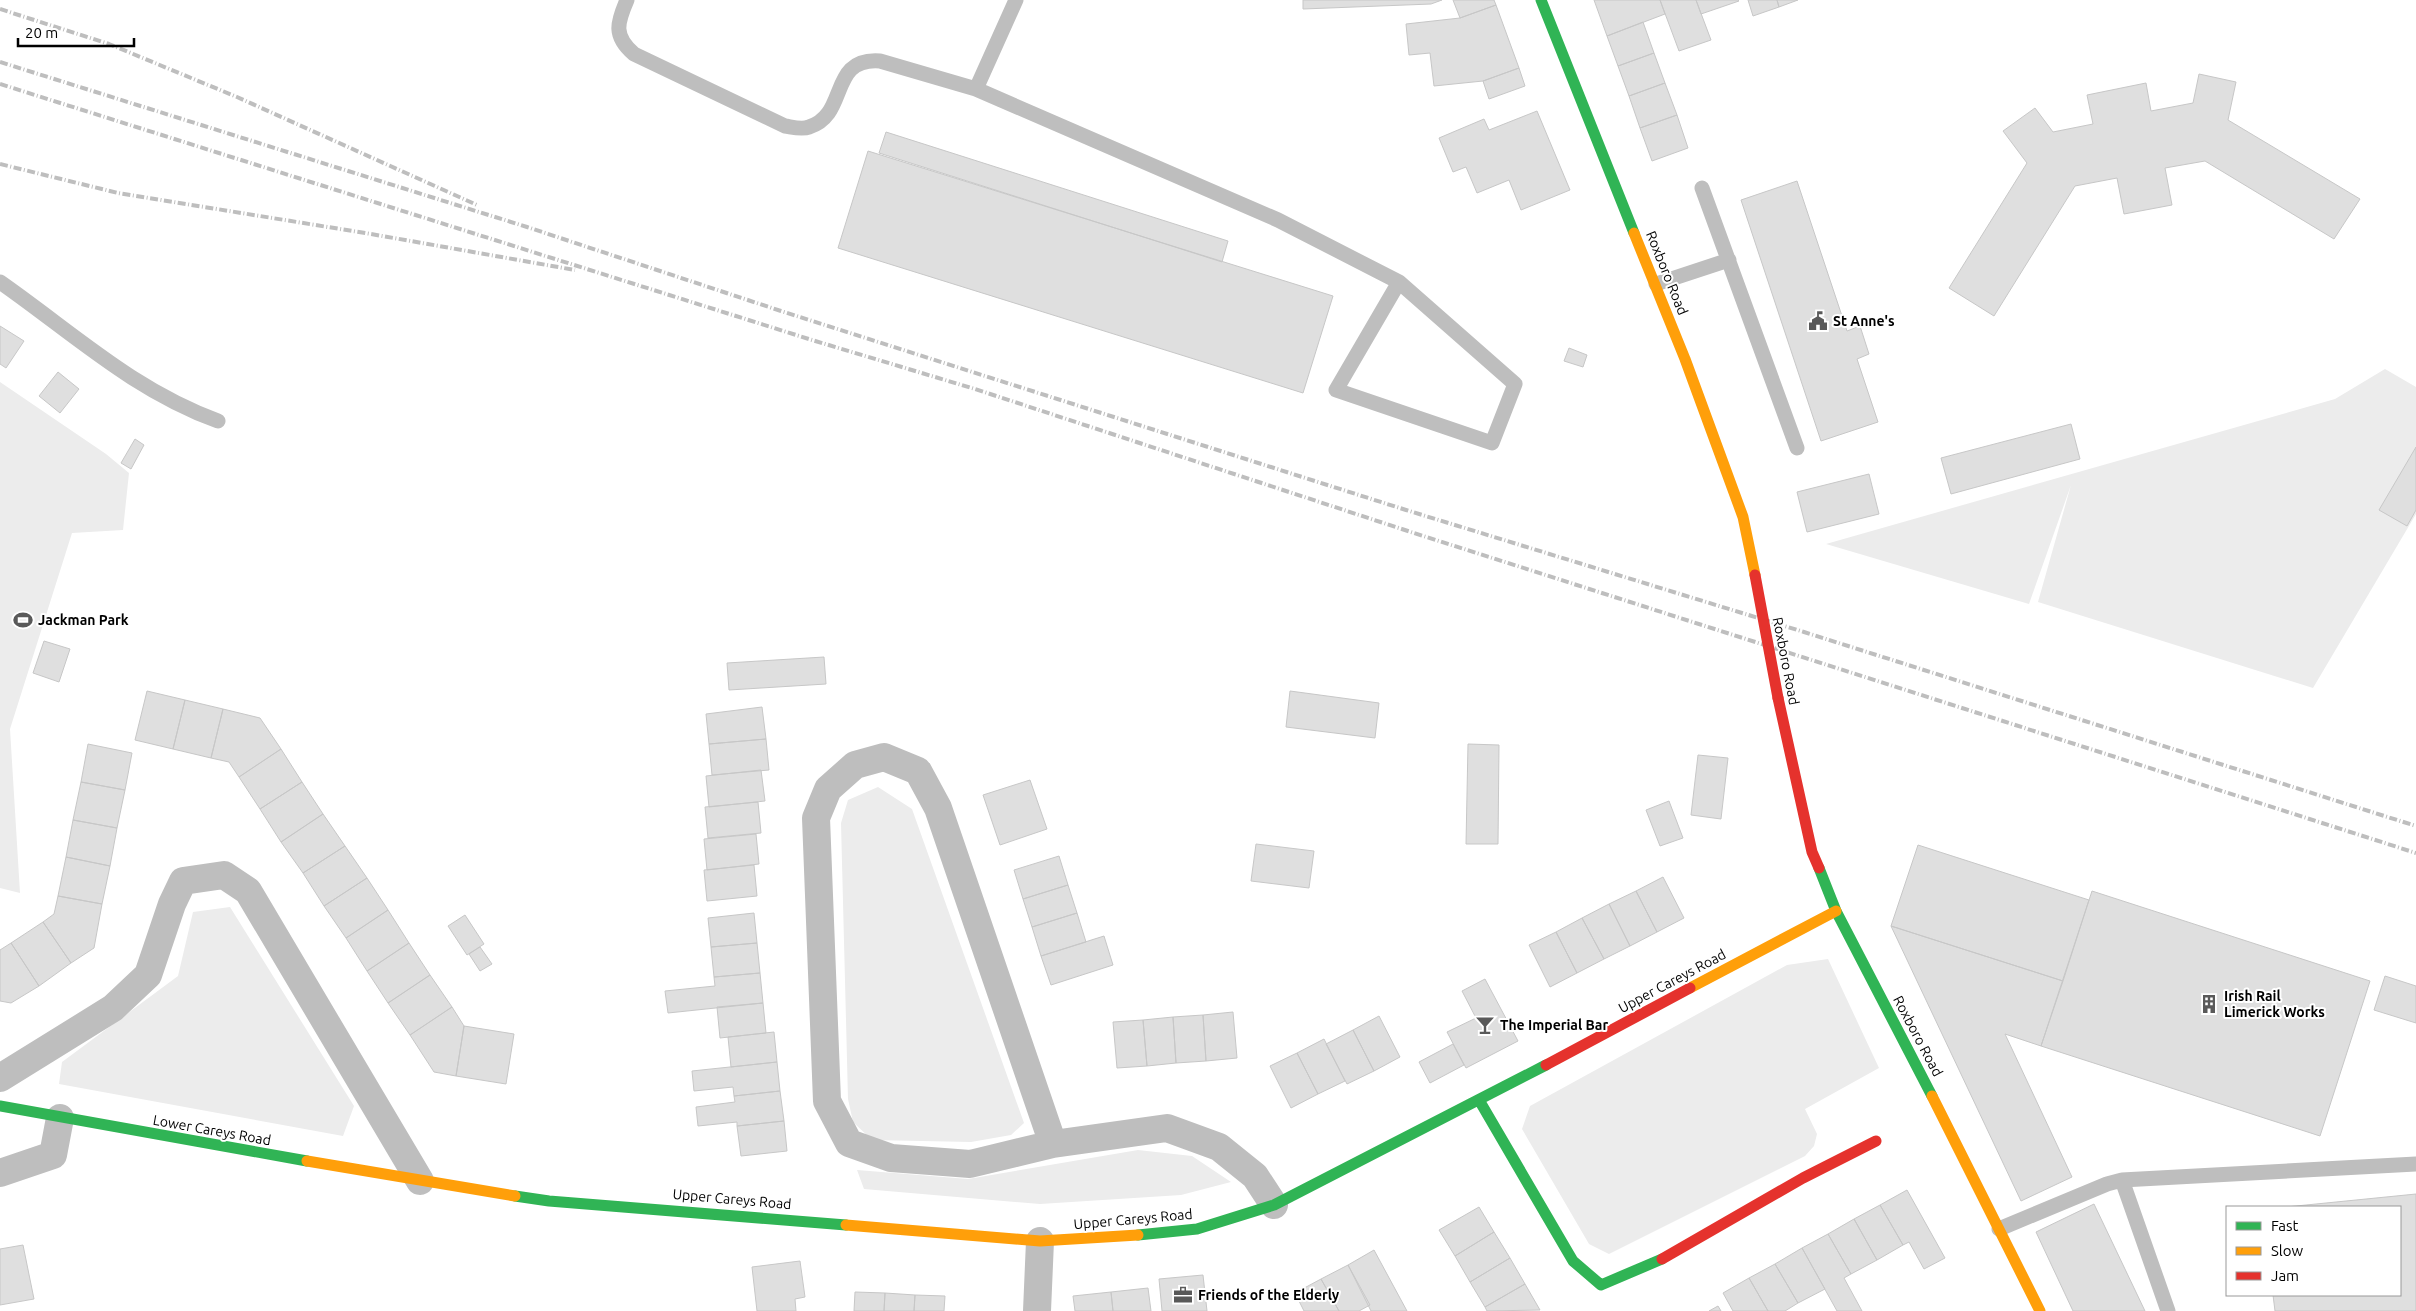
<svg xmlns="http://www.w3.org/2000/svg" width="2416" height="1311" viewBox="0 0 2416 1311" font-family="Ubuntu,sans-serif">
<style>
.green{fill:#ececec}
.building{fill:#dfdfdf;stroke:#c7c7c7}
.lines{fill:none;stroke-linecap:round;stroke-linejoin:round}
.lane{stroke:#bebebe;stroke-width:15}
.street{stroke:#bebebe;stroke-width:28}
.fast{stroke:#30b455;stroke-width:11}
.slow{stroke:#ff9f0a;stroke-width:11}
.jam{stroke:#e5322d;stroke-width:11}
.rail{stroke:#bebebe;stroke-width:4;stroke-dasharray:8 2.5 1 2.5;stroke-linecap:butt}
.jam-bridge{stroke:#e5322d;stroke-width:11}
.labels{text-anchor:middle;dominant-baseline:central;stroke-width:4;stroke-linejoin:round;paint-order:stroke}
.street-label{font-size:14px;fill:#000;stroke:#fff}
.poi-label{font-size:14px;font-weight:bold;fill:#000;stroke:#fff;text-anchor:start}
</style>
<rect width="100%" height="100%" fill="#fff"/>
<path class="green" d="M2385,369L2416,387V514L2313,688L2038,602L2071,485L2029,604L1826,544L2335,399Z
M0,382L106,454L129,473L123,530L72,533L10,729L20,893L0,888Z
M878,787L912,809L1024,1123L1011,1135L971,1142L872,1140L853,1122L848,1099L841,823L848,800Z
M230,907L354,1106L343,1136L59,1084L62,1062L178,976L193,912Z
M1828,959L1879,1068L1805,1109L1817,1134L1814,1146L1805,1156L1609,1254L1589,1244L1522,1129L1530,1106L1787,965Z
M1138,1150L1192,1156L1231,1182L1181,1195L1040,1204L864,1189L857,1170L968,1179Z"/>
<path class="building" d="M1303,0H1442L1431,4L1303,9Z
M1453,0H1494L1496,5L1460,18Z
M1594,0H1660L1665,14L1607,36Z
M1660,0H1696L1711,40L1679,51Z
M1696,0H1738L1739,1L1701,14Z
M1748,0H1777L1779,7L1753,16Z
M1777,0H1798L1779,7Z
M1496,5L1519,68L1483,81L1434,86L1430,53L1409,55L1406,24L1460,18Z
M1643,22L1654,53L1618,66L1607,36Z
M1654,53L1665,83L1629,96L1618,66Z
M1519,68L1525,86L1489,99L1483,81Z
M2199,74L2236,82L2228,120L2360,199L2334,239L2205,161L2165,168L2172,205L2124,214L2117,178L2075,186L1994,316L1949,288L2027,163L2003,131L2035,108L2053,132L2093,124L2087,95L2146,83L2151,111L2193,103Z
M1665,83L1677,115L1640,128L1629,96Z
M1537,111L1570,190L1521,210L1509,180L1477,193L1466,167L1453,172L1439,138L1484,119L1489,130Z
M1677,115L1688,148L1652,161L1640,128Z
M886,132L1228,241L1222,262L879,153Z
M868,151L1333,296L1303,393L838,248Z
M1797,181L1847,331L1860,326L1869,354L1857,359L1878,422L1821,441L1741,200Z
M0,326L24,341L6,368L0,364Z
M1569,348L1587,355L1583,367L1564,361Z
M58,372L79,389L60,413L39,396Z
M2071,424L2080,459L1951,494L1941,458Z
M135,439L144,445L131,469L121,463Z
M2416,447V510L2407,526L2379,510Z
M1869,474L1879,514L1807,532L1797,492Z
M44,641L70,649L59,682L33,673Z
M824,657L826,684L729,690L727,663Z
M147,691L185,700L173,749L135,740Z
M1290,691L1379,703L1375,738L1286,727Z
M185,700L223,709L211,758L173,749Z
M762,707L766,739L709,744L706,714Z
M223,709L260,718L281,749L239,777L229,762L211,758Z
M766,739L769,770L712,775L709,744Z
M88,744L132,753L125,790L81,782Z
M1468,744L1499,745L1498,844H1466Z
M281,749L302,782L260,809L239,777Z
M1698,755L1728,758L1721,819L1691,815Z
M761,770L765,801L709,807L706,776Z
M1030,780L1047,829L1000,845L983,795Z
M81,782L125,790L117,828L73,820Z
M302,782L323,814L281,842L260,809Z
M1669,801L1683,838L1660,846L1646,810Z
M758,802L761,833L708,838L705,807Z
M323,814L345,846L303,873L281,842Z
M73,820L117,828L110,866L66,857Z
M756,834L759,864L707,870L704,839Z
M1256,844L1314,851L1309,888L1251,881Z
M1918,845L2089,900L2063,981L1891,926Z
M345,846L367,878L324,906L303,873Z
M1059,856L1068,885L1023,899L1014,870Z
M66,857L110,866L102,904L58,896Z
M754,865L757,896L707,901L704,870Z
M1663,877L1684,918L1657,932L1636,891Z
M367,878L388,910L346,938L324,906Z
M1068,885L1077,913L1032,927L1023,899Z
M1636,891L1657,932L1630,946L1609,904Z
M2092,891L2370,981L2320,1136L2041,1046Z
M58,896L102,904L94,948L71,963L43,922L54,914Z
M1609,904L1630,946L1604,959L1582,918Z
M388,910L409,943L367,971L346,938Z
M754,913L757,943L711,947L708,918Z
M1077,913L1086,942L1041,956L1032,927Z
M465,915L484,944L467,955L448,926Z
M1582,918L1604,959L1577,973L1556,932Z
M43,922L71,963L39,986L11,943Z
M1891,926L2063,981L2041,1046L2005,1034L2072,1177L2021,1201Z
M1556,932L1577,973L1550,987L1529,945Z
M1104,936L1113,965L1051,985L1041,956Z
M11,943L39,986L11,1003L0,1001V950Z
M409,943L430,975L388,1003L367,971Z
M757,943L760,973L714,977L711,947Z
M480,947L492,964L480,971L469,954Z
M760,973L763,1003L668,1013L665,991L715,986L714,977Z
M430,975L452,1007L410,1035L388,1003Z
M2385,976L2416,986V1023L2374,1010Z
M1485,979L1518,1041L1466,1068L1447,1032L1476,1018L1462,991Z
M763,1003L766,1033L720,1038L717,1007Z
M452,1007L464,1026L456,1076L434,1072L410,1035Z
M1233,1012L1237,1058L1206,1061L1203,1015Z
M1203,1015L1206,1061L1176,1063L1173,1017Z
M1379,1016L1400,1057L1374,1071L1353,1030Z
M1173,1017L1176,1063L1147,1066L1143,1020Z
M1143,1020L1147,1066L1117,1068L1113,1022Z
M464,1026L514,1034L506,1084L456,1076Z
M1353,1030L1374,1071L1347,1084L1326,1044Z
M774,1032L777,1062L731,1067L728,1037Z
M1324,1039L1345,1081L1318,1094L1297,1053Z
M1453,1044L1464,1065L1430,1083L1419,1062Z
M1297,1053L1318,1094L1291,1108L1270,1066Z
M777,1062L780,1091L734,1096L733,1087L694,1091L692,1071Z
M780,1091L784,1121L737,1126V1122L698,1126L696,1107L735,1102L734,1096Z
M784,1121L787,1151L741,1156L737,1126Z
M1907,1190L1945,1258L1924,1269L1909,1242L1903,1245L1880,1205Z
M2416,1194V1311H2275L2273,1295H2400V1207H2286Z
M2094,1204L2145,1311H2073L2036,1232Z
M1880,1205L1903,1245L1877,1260L1854,1219Z
M1479,1207L1494,1232L1455,1256L1439,1230Z
M1854,1219L1877,1260L1851,1274L1828,1234Z
M1494,1232L1510,1258L1470,1282L1455,1256Z
M1828,1234L1851,1274L1844,1278L1862,1311H1837L1802,1248Z
M23,1245L34,1299L0,1305V1249Z
M1802,1248L1825,1289L1798,1303L1775,1264Z
M1374,1250L1407,1311H1371L1348,1265Z
M1510,1258L1525,1284L1485,1307L1470,1282Z
M800,1261L805,1297L795,1299L796,1311H757L752,1267Z
M1775,1264L1798,1303L1785,1311H1768L1749,1278Z
M1348,1265L1370,1305L1359,1311H1339L1321,1279Z
M1203,1275L1207,1311H1162L1159,1279Z
M1749,1278L1768,1311H1733L1723,1293Z
M1321,1279L1339,1311H1304L1295,1293Z
M1525,1284L1540,1310L1487,1311L1485,1307Z
M1148,1288L1151,1311H1113L1111,1292Z
M855,1292L885,1293L884,1311H854Z
M1111,1292L1113,1311H1075L1073,1296Z
M885,1293L915,1295L914,1311H884Z
M915,1295L945,1296L944,1311H914Z
M1718,1306L1721,1311H1709Z"/>
<g class="lines">
<path class="lane" d="M627,0C617,23 613,36 634,54L785,126C792,127 802,130 809,127C849,115 828,57 880,61L976,89L1278,220L1399,282L1515,384L1492,443L1336,390L1399,282
M976,89L1016,0
M1702,188L1797,448
M0,282C73,333 133,390 218,421
M1656,284L1729,260
M2122,1180L2416,1164
M1999,1229L2107,1184L2122,1180L2168,1311"/>
<path class="street" d="M0,1078L113,1008L148,975L172,904L183,881L224,875L248,891L420,1181
M1053,1144L938,808L918,771L884,757L855,765L828,789L816,818L827,1101L849,1143L891,1158L970,1164L1053,1144L1167,1128L1219,1147L1255,1176L1274,1205
M0,1173L53,1155L60,1118
M1037,1311L1040,1241"/>
<path class="fast" d="M1541,0L1634,233
M1819,868L1836,911L1932,1096
M1479,1100L1573,1261L1601,1285L1662,1259
M0,1106L307,1161
M515,1196L549,1201L846,1225
M1138,1235L1197,1229L1274,1205L1546,1065"/>
<path class="slow" d="M1634,233L1685,359L1743,517L1755,575
M1690,988L1836,911
M1932,1096L2040,1311
M307,1161L515,1196
M846,1225L1040,1241L1138,1235"/>
<path class="jam" d="M1778,698L1812,852L1819,868
M1546,1065L1690,988
M1662,1259L1803,1178L1876,1141"/>
<path class="rail" d="M0,9L109,44L237,97L477,205
M0,62L527,227L781,311L1406,510L1804,632L2416,826
M0,84L812,340L975,389L1414,533L2416,853
M0,164L118,193L371,234L575,270"/>
<path class="jam-bridge" d="M1755,575L1778,698"/>
</g>
<defs>
<g id="civic-bare" transform="scale(1.5)"><path d="M-.6-6.5H3V-4.5H.6V-3L4-1V1h2V6H-6V1h2V-1L-.6-3ZM-1.2 2.5V6h2.4V2.5Z" fill="#595959" stroke="#fff" stroke-width="2.5" paint-order="stroke"/></g>
<g id="stadium-bare" transform="scale(1.5)"><path d="M0-5a6.5 5 0 1 0 0 10a6.5 5 0 1 0 0-10ZM-3.5-1.8h7v3.6h-7Z" fill="#595959" stroke="#fff" stroke-width="2.5" paint-order="stroke"/></g>
<g id="building-bare" transform="scale(1.5)"><path d="M-4-6H4V6H1V3H-1V6H-4ZM-2.5-4.3h1.7v1.8h-1.7ZM.8-4.3h1.7v1.8H.8ZM-2.5-1h1.7V.8h-1.7ZM.8-1h1.7V.8H.8Z" fill="#595959" stroke="#fff" stroke-width="2.5" paint-order="stroke"/></g>
<g id="bar-bare" transform="scale(1.5)"><path d="M-6-5H6L.8 .8V4.5H3.5V6h-7V4.5H-.8V.8Z" fill="#595959" stroke="#fff" stroke-width="2.5" paint-order="stroke"/></g>
<g id="office-bare" transform="scale(1.5)"><path d="M-6-3h4V-5.5h4V-3h4V5H-6ZM-1-4.5V-3h2v-1.5ZM-6 0V1H6V0Z" fill="#595959" stroke="#fff" stroke-width="2.5" paint-order="stroke"/></g>
</defs>
<g fill-rule="evenodd">
<use href="#civic-bare" x="1818" y="321"/>
<use href="#stadium-bare" x="23" y="620"/>
<use href="#building-bare" x="2209" y="1004"/>
<use href="#bar-bare" x="1485" y="1025"/>
<use href="#office-bare" x="1183" y="1295"/>
</g>
<g class="labels">
<g class="street-label">
<text transform="translate(1667 273) rotate(68)">Roxboro Road</text>
<text transform="translate(1786 661) rotate(79)">Roxboro Road</text>
<text transform="translate(1672 981) rotate(-28)">Upper Careys Road</text>
<text transform="translate(1918 1036) rotate(62)">Roxboro Road</text>
<text transform="translate(212 1130) rotate(10)">Lower Careys Road</text>
<text transform="translate(732 1199) rotate(5)">Upper Careys Road</text>
<text transform="translate(1133 1219) rotate(-5)">Upper Careys Road</text>
</g>
<g class="poi-label">
<text x="1833" y="321">St Anne's</text>
<text x="38" y="620">Jackman Park</text>
<text x="2224" y="996">Irish Rail<tspan x="2224" dy="16">Limerick Works</tspan></text>
<text x="1500" y="1025">The Imperial Bar</text>
<text x="1198" y="1295">Friends of the Elderly</text>
</g>
</g>
<rect x="2226" y="1206" width="175" height="90" fill="#ffffff" stroke="#999999"/>
<rect x="2236" y="1222" width="25" height="8" fill="#30b455" stroke="#999999"/>
<text x="2271" y="1231" font-size="15" fill="#000000">Fast</text>
<rect x="2236" y="1247" width="25" height="8" fill="#ff9f0a" stroke="#999999"/>
<text x="2271" y="1256" font-size="15" fill="#000000">Slow</text>
<rect x="2236" y="1272" width="25" height="8" fill="#e5322d" stroke="#999999"/>
<text x="2271" y="1281" font-size="15" fill="#000000">Jam</text>
<path d="M18 38v8h116v-8" fill="none" stroke="#000000" stroke-width="2.5"/>
<text x="25" y="38" font-size="15" fill="#000000" stroke="#ffffff" stroke-width="4" paint-order="stroke">20 m</text>
</svg>
